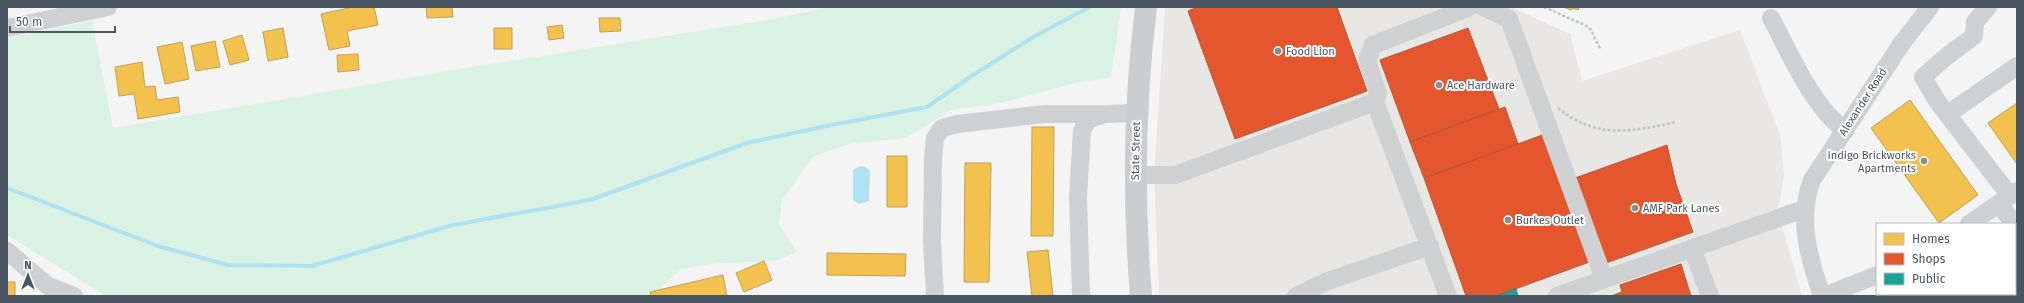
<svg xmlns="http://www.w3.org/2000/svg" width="2024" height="303" viewBox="0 0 2024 303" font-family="'Fira Sans',sans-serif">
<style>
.commercial{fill:#e8e7e3}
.green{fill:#d9f2e3}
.water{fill:#aee2f0}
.homes{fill:#f2c14e;stroke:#c0a154}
.shops{fill:#e4572e;stroke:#b6573d}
.public{fill:#17a398;stroke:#268c88}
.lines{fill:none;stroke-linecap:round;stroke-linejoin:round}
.stream{stroke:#aee2f0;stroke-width:4}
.path{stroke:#bcc7c4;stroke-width:2.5;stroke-dasharray:3 2;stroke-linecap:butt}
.minor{stroke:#ced0d2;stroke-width:18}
.major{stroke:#caced1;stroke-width:22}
.poi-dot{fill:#868d94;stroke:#fff;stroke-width:1.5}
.labels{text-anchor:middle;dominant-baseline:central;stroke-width:4;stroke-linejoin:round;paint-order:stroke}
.poi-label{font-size:11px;fill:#4a5661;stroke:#fff;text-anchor:start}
.street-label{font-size:11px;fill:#4a5661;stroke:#fff}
</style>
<rect width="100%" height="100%" fill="#f4f4f4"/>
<path class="commercial" d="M1165,7H1511L1570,34L1582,81L1740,30L1780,135L1784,175L1778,211L1802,296H1159L1154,174Z"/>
<path class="green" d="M830,7H1121L1111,77L1075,83L1001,103L951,110L906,138L849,144L813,157L782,200L779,224L797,252L776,261L717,263L681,269L653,296H106L7,235V38L92,21L113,128L478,66L773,19Z"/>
<path class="water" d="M858,167L864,166L870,171L869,201L859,204L853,200V170Z"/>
<path class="homes" d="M353,7H374L378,25L347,31L350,46L329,50L321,14Z
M426,7H452L453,17L427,18Z
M1563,7H1579L1578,10L1572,8L1571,10Z
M599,18H620L621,31L600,32Z
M562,25L564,38L549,40L547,27Z
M283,28L288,57L268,61L263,32Z
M494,28H512V49H494Z
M242,35L249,60L230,65L223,41Z
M215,41L220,67L196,71L191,46Z
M182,42L189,79L165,84L157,47Z
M358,54L359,70L338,72L337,55Z
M142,62L145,87L155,86L157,100L178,97L180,112L138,119L134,94L119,96L115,67Z
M1910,100L1978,195L1939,223L1871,128Z
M2017,103V164L1988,123Z
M1032,127H1054L1053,236H1031Z
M887,156H907V207H887Z
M965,163H991L989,282H964Z
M1048,250L1053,296H1032L1027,252Z
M827,253L906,254L905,276L827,275Z
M764,261L772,280L744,292L736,273Z
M723,275L727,296H651L650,292Z
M7,282H15V296H7Z"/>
<path class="shops" d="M1197,7H1337L1367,91L1235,139L1188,11Z
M1468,28L1499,109L1410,142L1380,60Z
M1505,107L1518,144L1424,178L1410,142Z
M1545,134L1592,261L1496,296H1466L1424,178Z
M1667,145L1676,184L1693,232L1606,263L1575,178Z
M1681,264L1691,296H1611L1622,292L1620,285Z"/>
<path class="public" d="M1516,289L1518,296H1496Z"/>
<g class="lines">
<path class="stream" d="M7,188L158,246L228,265L312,266L453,225L590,200L747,143L831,125L927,107L970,77L1035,36L1090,7"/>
<path class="path" d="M1544,7L1589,27L1601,50
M1558,108C1596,140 1633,131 1677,122"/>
<path class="minor" d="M1483,7L1509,19L1604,279
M1988,7L1975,22L1974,36L1947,56L1923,77L1937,101L2010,196
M1771,18C1792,57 1810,103 1845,131
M7,28L108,7
M1375,102L1378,93L1367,61L1373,45L1470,7
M1948,114L2017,66
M1135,175H1175L1375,102L1448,296
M1999,204L2014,224
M1969,224L2017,191
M1692,248L1710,296
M7,251L48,286L74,296
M1946,294L1948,296
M935,296L932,242L933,159L935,138L942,128L957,124L1045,114H1105
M1081,296L1078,197L1082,131L1087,120L1105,114L1136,113
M1296,296L1325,282L1430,246
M1557,296L1804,209
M1822,296C1809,258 1797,219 1812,180L1902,43L1930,7
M1824,296L1877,275"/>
<path class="major" d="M1141,296C1133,199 1134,104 1146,7"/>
</g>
<g class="poi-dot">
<circle cx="1278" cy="51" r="4"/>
<circle cx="1439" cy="85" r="4"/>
<circle cx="1924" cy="161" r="4"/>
<circle cx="1635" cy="208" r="4"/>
<circle cx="1508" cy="220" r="4"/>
</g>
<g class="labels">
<g class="poi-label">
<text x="1286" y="51">Food Lion</text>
<text x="1447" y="85">Ace Hardware</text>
<text x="1916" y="155" text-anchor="end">Indigo Brickworks<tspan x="1916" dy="13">Apartments</tspan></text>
<text x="1643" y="208">AMF Park Lanes</text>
<text x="1516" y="220">Burkes Outlet</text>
</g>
<g class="street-label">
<text transform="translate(1863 102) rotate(-57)">Alexander Road</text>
<text transform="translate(1136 151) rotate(-89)">State Street</text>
</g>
</g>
<rect width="2024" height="303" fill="none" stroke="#4a5661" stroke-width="16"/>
<rect x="1876" y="223" width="140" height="72" fill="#ffffff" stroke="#b7bbc0"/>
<rect x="1884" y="233" width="20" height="12" fill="#f2c14e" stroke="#b7bbc0"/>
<text x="1912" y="243" font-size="12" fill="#4a5661">Homes</text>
<rect x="1884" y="253" width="20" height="12" fill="#e4572e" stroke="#b7bbc0"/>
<text x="1912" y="263" font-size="12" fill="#4a5661">Shops</text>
<rect x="1884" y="273" width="20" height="12" fill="#17a398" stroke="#b7bbc0"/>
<text x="1912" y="283" font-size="12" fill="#4a5661">Public</text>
<g transform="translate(28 275)" stroke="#ffffff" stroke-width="3" paint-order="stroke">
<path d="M0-3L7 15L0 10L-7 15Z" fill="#4a5661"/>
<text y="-6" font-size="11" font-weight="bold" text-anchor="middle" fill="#4a5661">N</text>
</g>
<path d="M10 26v6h105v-6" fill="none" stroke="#4a5661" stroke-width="2"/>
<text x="16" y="26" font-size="12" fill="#4a5661" stroke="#ffffff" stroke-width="3" paint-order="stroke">50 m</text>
</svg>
